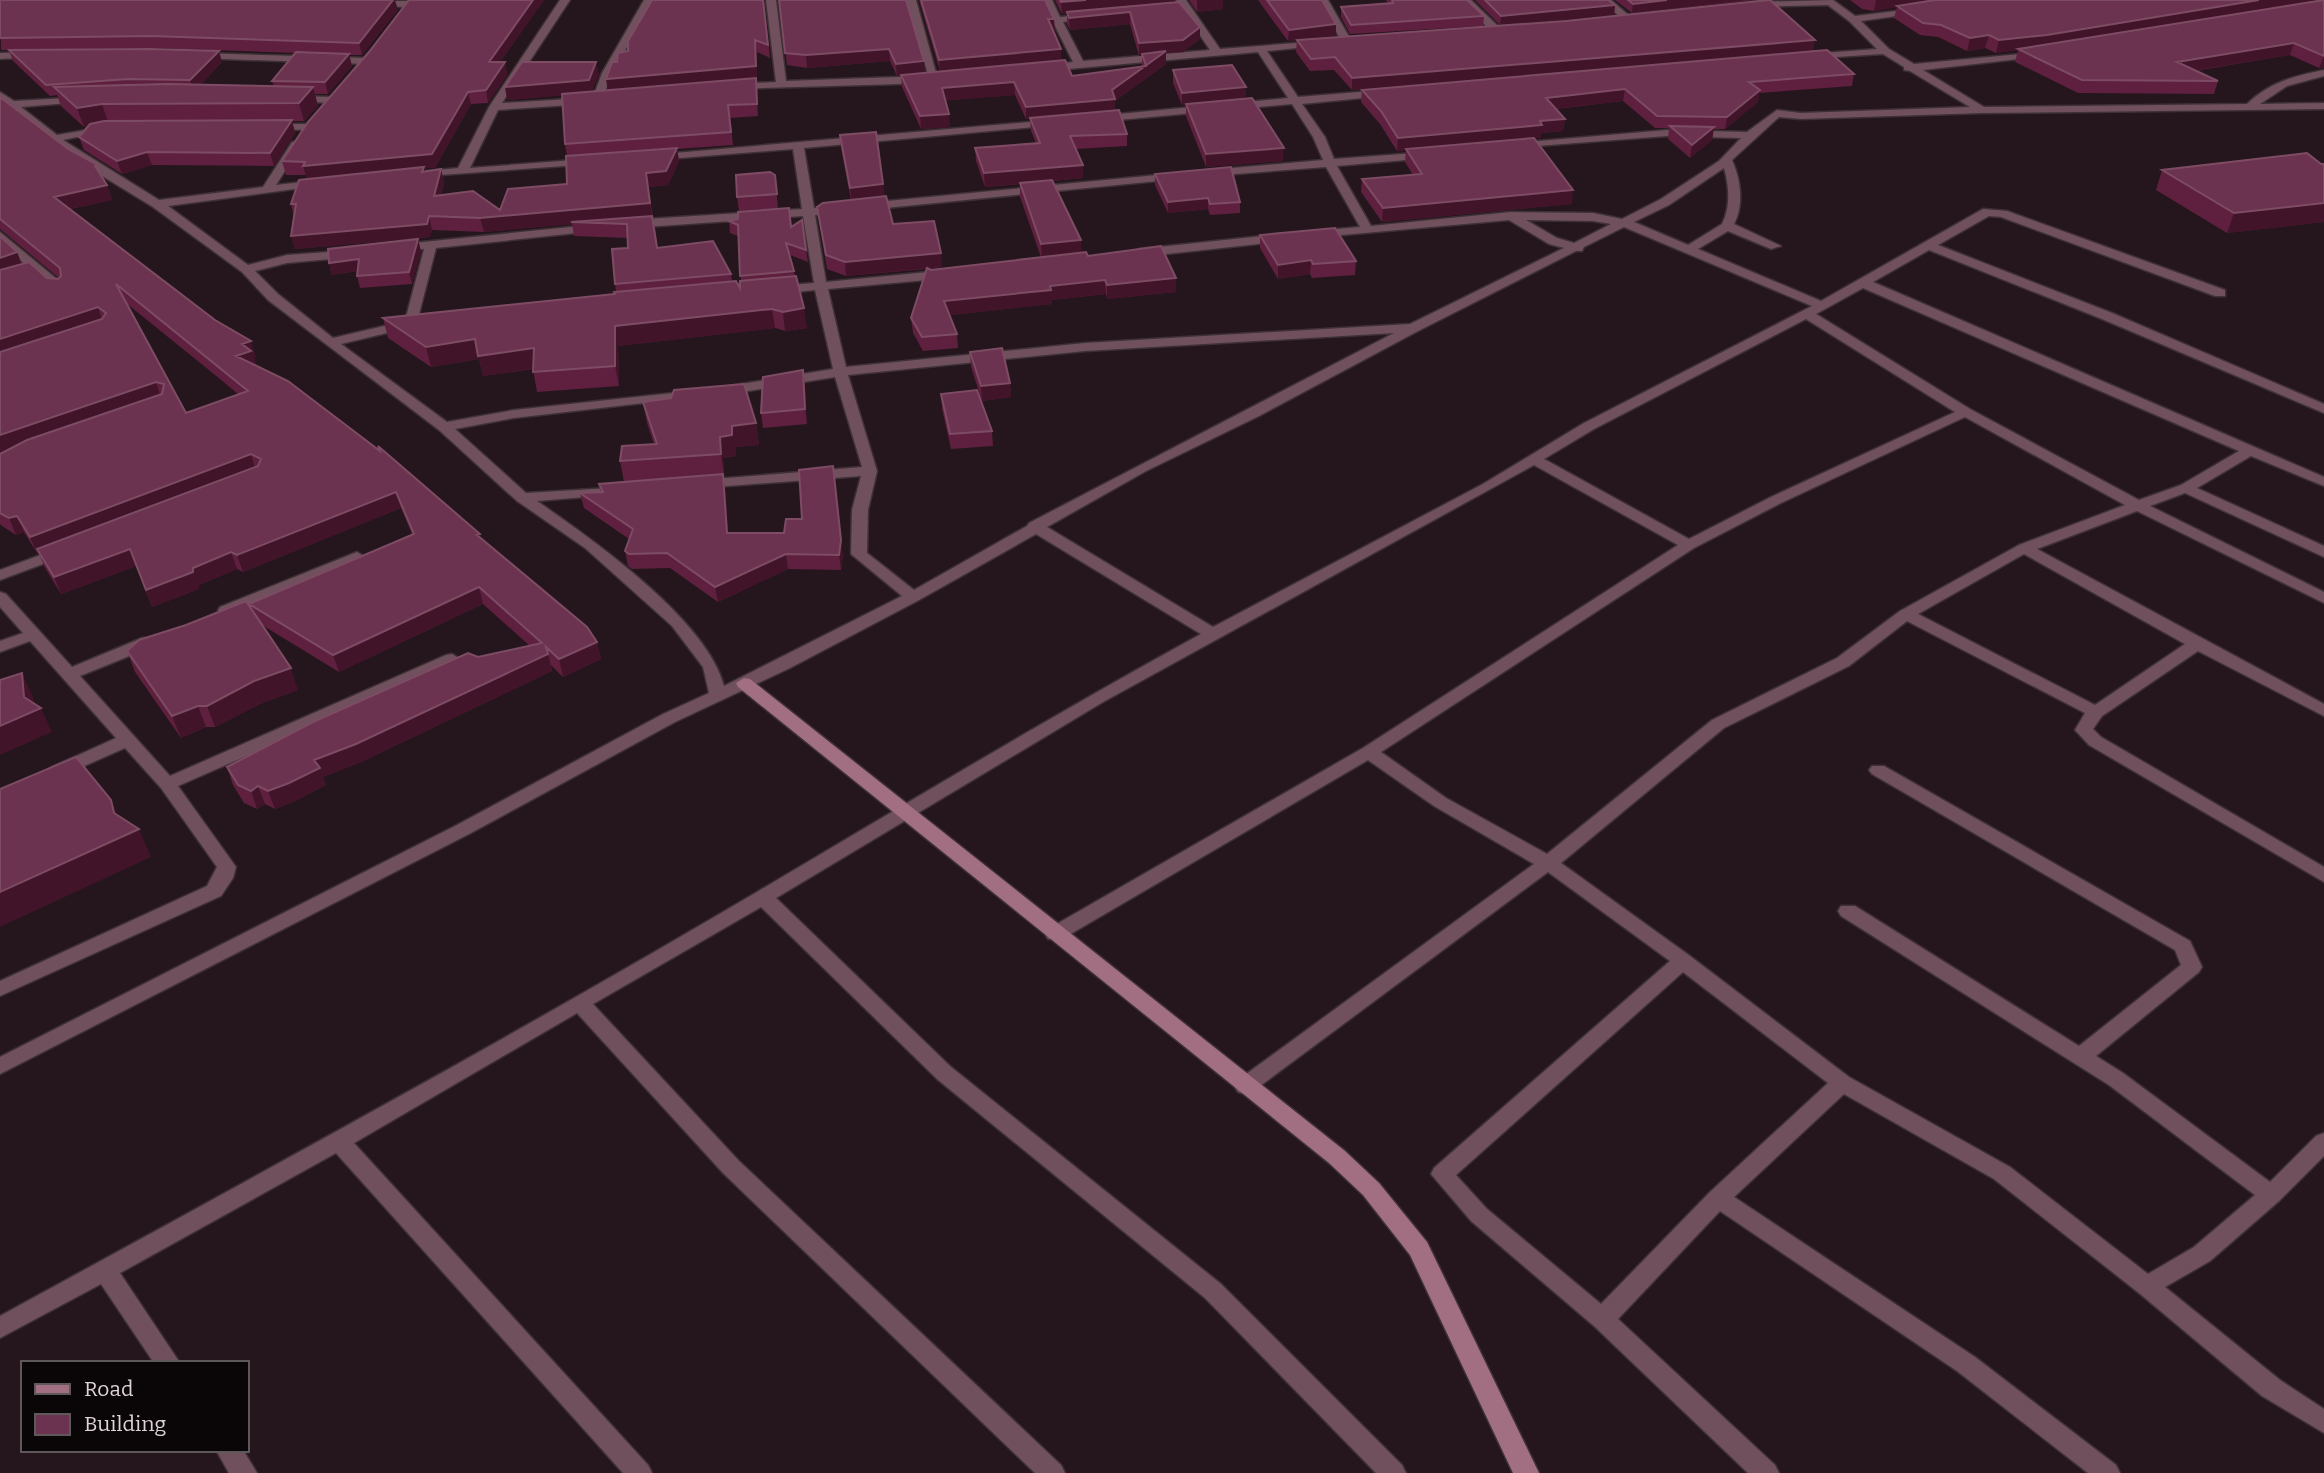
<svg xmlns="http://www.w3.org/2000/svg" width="2324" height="1473" viewBox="0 0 2324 1473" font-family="Bitter,serif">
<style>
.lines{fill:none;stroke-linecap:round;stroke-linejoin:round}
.street-casing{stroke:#3e3136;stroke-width:3}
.secondary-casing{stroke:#3e3136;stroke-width:3}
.street{fill:#70505c;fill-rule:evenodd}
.secondary{fill:#a16e82;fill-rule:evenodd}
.wall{fill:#5e203e;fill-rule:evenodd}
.shaded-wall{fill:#41142a}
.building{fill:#6b334f;stroke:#7d4c64;stroke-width:2;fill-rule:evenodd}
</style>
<rect width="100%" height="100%" fill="#24161c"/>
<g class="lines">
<g class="street-casing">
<path id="street" d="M560,0H570L502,103L585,98L590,101L585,104L498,110L470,168L588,159L594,162L592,164L413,177L411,175L417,172L458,168L489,107Z
M644,0H654L612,73L602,100L593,102L592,100L602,73Z
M766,0H776L786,81L924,76L929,79L924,82L900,84L731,89L730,87L735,84L776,82Z
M906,0H916L938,80L929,78Z
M1042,0H1052L1060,17L1090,14L1095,17L1063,22L1083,61L1210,50L1176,0H1186L1220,49L1321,41V45L1317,46L1267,51L1298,97L1383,90L1388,93L1383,96L1302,104L1325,137L1334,159L1429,152L1435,155L1429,158L1337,166L1371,226L1511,212L1593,213L1622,219L1661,199L1719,161L1741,138L1667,136L1512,148L1510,146L1516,143L1667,130L1747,132L1777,110L1801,113L1970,107L1910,71L1904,70V67L1883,54L1805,59V55L1809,54L1877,49L1849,21L1828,5L1750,7L1748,5L1753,2L1833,0L1855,16L1921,8L1923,10L1918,13L1861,21L1889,49L1914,64L2041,52L2042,54L2037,57L1923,70L1984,107L2247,104C2269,82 2295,76 2324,70V76L2287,86L2260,104L2324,103V109L1982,113L1801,119L1779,117L1732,160C1741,180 1744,205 1734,224L1781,246L1771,249L1728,231L1698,249L1821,301L1983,209L2007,211L2225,290V296H2215L2001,217L1989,216L1938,245L2112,313L2324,404V413L2102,319L1929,250L1873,282L2324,477V486L2251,456L2197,488L2324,546V557L2185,493L2150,506L2324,592V603L2137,511L2037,549L2324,704V716L2198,651L2102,716L2093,729L2101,737L2324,867V882L2089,745L2075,730L2085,713L1907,621L1849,666L1724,728L1561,863L1690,956L1849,1077L2010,1167L2148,1274L2194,1247L2255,1195L2109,1085L1841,916L1838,911L1841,906H1855L2079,1046L2181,965L2175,950L1872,774L1869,770L1872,766H1884L2190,941L2202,967L2199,972L2096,1056L2123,1073L2270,1182L2316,1136L2324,1133V1156L2279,1201L2210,1261L2165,1287L2280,1380L2324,1409V1433L2262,1396L2139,1293L1994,1179L1844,1094L1734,1197L1975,1357L2116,1465L2120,1473H2088L1957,1371L1720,1211L1618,1319L1775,1465L1779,1473H1748L1594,1326L1471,1221L1431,1174L1434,1168L1670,961L1548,872L1252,1092L1245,1094L1238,1092L1234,1086L1238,1080L1534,864L1434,806L1368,760L1062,939H1048L1045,934L1048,929L1363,748L1678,545L1534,465L1103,702L776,898L951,1067L1221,1284L1402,1465L1406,1473H1376L1205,1298L937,1079L761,907L593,1004L739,1161L1061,1465L1065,1473H1035L723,1173L577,1013L354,1143L648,1465L652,1473H623L336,1153L120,1273L180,1363H154L101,1284L0,1338V1316C254,1177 508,1039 757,892C904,805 1051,716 1201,634L1036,534L919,600L790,668L675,722L469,834L0,1074V1057L455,826L663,714L709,693L703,667L672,626L585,548L517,501L439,430L268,300L242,272L153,207L68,155L0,100V92L14,101L85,97V101L81,102L21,107L57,135L109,126V130L63,140L159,200L263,187L292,142H300L302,144L276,185L320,180L324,181V185L168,206L248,265L287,255L356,250L358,253L352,257L287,263L255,271L278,294L333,338L405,321L424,249L397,252L391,248L393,245L600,224L602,227L596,231L436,248L416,326L341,344L447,422L514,410L701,390V396L696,397L514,418L455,429L526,493L627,487L629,490L622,494L537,501C592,539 707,620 724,686L902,596L851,554L852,510L861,476L702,488L695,484L702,480L862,467L835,377L723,395L716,391L723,387L833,369L815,290L777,294L771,290L777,286L814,283L803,216L631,228L625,224L631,220L802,209L793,149L655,160L651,159V155L1052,120L1058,123L1056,125L804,148L814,208L1178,173L1184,176L1178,179L815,215L826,282L948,270L954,274L948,278L828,289L846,367L1085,343L1410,324L1564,248L1549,244L1509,220L1309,238L1307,235L1313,231L1360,227L1326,167L1209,176L1203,173L1209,170L1323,160L1313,137L1292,104L1097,122L1092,119L1097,116L1288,98L1258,52L1046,71L1041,68L1042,66L1073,62ZM1724,168C1729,186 1731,206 1722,224L1688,245L1634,222L1669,205ZM1526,220L1593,221L1611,224L1574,243L1557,238ZM1624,227L1812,306L1584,423L1483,484L1213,627L1047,527L1146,471L1259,416L1418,331L1576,251H1582L1584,247ZM1863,288L2239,451L2181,485L2139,500L1970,409L1816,314ZM1806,319L1955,412L1771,497L1689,539L1544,459L1594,429ZM1394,333L1029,523L1027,526L914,590L867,553L868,510L877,471L848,375L1085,351ZM1965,417L2125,505L2019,545L1900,611L1837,658L1712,720L1547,854L1446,798L1381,752L1694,548L1781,503ZM2024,554L2185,644L2095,705L1918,614ZM1683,972L1828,1083L1710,1192L1601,1304L1487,1209L1456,1175Z
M1318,0H1328L1351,40L1350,42H1342Z
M1460,0H1471L1502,30V34H1494Z
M1600,0H1611L1632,18L1624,20Z
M373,1H408L413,4L408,7L370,6L368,4Z
M34,52L38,53V57L0,59V53Z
M199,53L366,58L371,61L366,64L195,58L194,56Z
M295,96L333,97L338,100L333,103L291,101V97Z
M270,124H308L314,127L308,130L266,129V125Z
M0,232L64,285V291H54L0,242Z
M1282,234L1286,235V241L1139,257L1133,253L1139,249Z
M62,547L67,549L70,552L67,555L0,580V570Z
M357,552L365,557L363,560L232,613H220L218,610L220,607Z
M0,592L6,594L72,667L142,638H154L156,642L154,646L80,676L170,776L446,655L452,654L460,659L458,663L178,786L236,867L233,878L221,896L0,996V981L207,886L217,867L161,788L125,748L64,775H52L49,771L52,767L116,738L30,641L0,652V641L23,633L0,607Z
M216,1450H243L257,1473H229Z"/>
</g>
<g class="secondary-casing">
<path id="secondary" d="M744,678L750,679L1345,1151L1379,1183L1427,1242L1539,1473H1513L1410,1255L1363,1195L1329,1163L738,687L736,683Z"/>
</g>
<use href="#street" class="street"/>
<use href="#secondary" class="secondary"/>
</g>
<path class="wall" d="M0,0L398,10L362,55H349L352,66L328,94H315L318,106L304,121H292L295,133L274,166L152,165L122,174L84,150L79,137L88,126L84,127L61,106L57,95L50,96L13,61L9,50L222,62L200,85L274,86L272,81L295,53L155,48L1,50Z
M409,0H544L500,62H505L507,75L488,103L471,104L435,168H425L426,172L441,169L444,183L441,195L500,210L567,184V156L565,144L563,95L507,100L599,74L591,92L608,91L617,62L628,51L764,0L770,58L757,52V79H756L758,116L730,118L733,145L677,149L679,161L668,185L648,187L658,248L731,274L732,282L740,288L741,281L738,236L730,233L729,221L791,227L806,250L808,262L790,255L807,328L785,331L775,328L618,346L619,386L537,392L533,369L483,376L479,359L431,367L388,338L383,318L615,294L616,292L615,284L628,248L627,238L574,236L572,224L484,232L432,230L430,237L295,249L291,236L294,217L291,204L307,179L306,175H286L282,161Z
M779,0H906L925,73L940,71L919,0H1045L1055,31H1053L1061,61L1072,76L1142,67V55L1139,56L1130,24L1070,30L1067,24V14H1062L1055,0H1175V3L1200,27V39L1183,52L1166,53V64L1115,101V110L1127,134V146L1076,149L1083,165V178L1053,181L1081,240V253L1176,292L1107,299L1106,294L1051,300L1052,304L949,315L957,334L958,348L923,351L913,333L911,318L926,269L846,276L827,269L817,207L851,200L841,148L840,135L883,184L884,197L893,224L942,267L927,269L931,270L1041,257L1020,197V184L985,187L976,161L975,148L1036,143L1031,131L1030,119H1026L1015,95L945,100L950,127L921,129L902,87L901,76H897L890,61L807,68L787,65Z
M1189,0H1223V9L1197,12Z
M1258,0H1322L1336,36L1303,39L1813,51L1854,74L1852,86L1759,93L1758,102L1725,129H1714L1712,140L1690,158L1668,139L1669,128H1655L1623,101L1556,109L1565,119L1563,131L1541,133V138H1534L1572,204L1382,222L1361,192L1362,179L1413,175L1405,162L1406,150L1397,151L1380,124L1361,102L1362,90L1603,69L1352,90L1334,70L1310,71L1296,52L1297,40L1288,41Z
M1386,0H1467L1484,16L1483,26L1350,34L1341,17V7L1388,3Z
M1475,0H1608L1615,5L1614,15L1500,25Z
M1615,0H1756L1632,13Z
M1850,0H2324V68H2319L2290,55L2195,71L2218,81L2214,94L2078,93L2015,62L2018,50L1996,53L1985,48L1967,51L1938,37L1920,35L1894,18L1897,7L1874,11L1862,9Z
M1173,70L1246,87L1245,98L1283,161L1206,167L1186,116V105H1182L1173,83Z
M0,97L103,179L107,185L112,200L70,209L256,357H254L256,366L481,539L597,642L601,659L563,677L551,665L552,671L361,762L323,777L326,785L295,801L275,809L265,804L257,809L244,803L233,785L227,767L478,657L530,646L483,604L339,672L262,625L298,690L262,703L215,727H206L181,738L135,672L127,651L251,607L249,604L412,534L401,508L243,572L237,569L199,585V589L152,607L136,566L61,594L44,566L39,553H37L24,532L16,535L2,526L0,524V236L22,264L47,278H59L0,229ZM126,303L220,379L238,394L186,413Z
M2324,164V222L2227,233L2156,190L2162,170Z
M1155,174L1240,202V213L1210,215L1208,209L1168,213L1155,185Z
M775,175L778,208L739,211L737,197Z
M1260,235L1356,261L1355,275L1312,278L1310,274L1278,279L1260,248Z
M421,251L412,284L360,288L357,276V271L332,275L329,263Z
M970,352L1010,383L1011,397L982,401L971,367Z
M803,370L807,424L763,428L761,413Z
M941,394L992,431L993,446L951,449L942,409Z
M643,402L756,423L759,445L735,447L736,456L723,458L724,475H723L725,489L728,533L843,555L841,570L788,569L718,602L670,568L632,569L628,566L625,551L629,539L584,508L580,493L601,492L599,484L624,482L620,461L654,444L647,423Z"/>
<path class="shaded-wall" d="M393,0H395L398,10L362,55L359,43Z
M533,0H544L491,75L489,62Z
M1086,0H1175V4L1062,14L1061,2Z
M1197,0H1223V9L1197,12Z
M1667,0H1748L1632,13L1633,4Z
M1876,0H1945L1874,11Z
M2259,0H2324L2044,47L1996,53L1999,40Z
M1615,5L1614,15L1500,25L1501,16Z
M1130,12V24L1070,30L1069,18Z
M1048,19H1054L1055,31L1049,32Z
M1336,24V36L1288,41L1289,30Z
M1200,27V39L1183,52L1166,53V64L1115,101V111L1026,119V107L1112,90L1164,53L1139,56V43Z
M1989,35L1985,48L1967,51L1970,38Z
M755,40L757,52V79H756L758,116L757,104L608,92L606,79Z
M1815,40L1813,52L1352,90V78Z
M2294,43L2290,55L2173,74L2177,62Z
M889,49L890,61L807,68L806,55Z
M1061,49V62L940,72L939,60Z
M219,51L222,62L193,92L190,80Z
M349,54L352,66L328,94L325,82Z
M2324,56V68H2319Z
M924,61L925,74L897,76L896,64Z
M505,62L507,75L488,103L486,90Z
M596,62L599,74L591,93L507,100L505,87Z
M1014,82L1015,95L943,101L942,88Z
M313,87L318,106L304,121L299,103Z
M1246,87L1245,99L1182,105V93Z
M1625,89L1623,101L1545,110L1546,98Z
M1760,90L1758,102L1725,129L1727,117Z
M468,92L471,104L435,168H425L428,180L422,172L307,179L303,166Z
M102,104L108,122L84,127L77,108Z
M949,114L950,127L921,129L920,116Z
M1565,119L1563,131L1541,133V138L1397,151L1398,138Z
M292,120L295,133L274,166L270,153Z
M1714,127L1712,140L1690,158L1692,145Z
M677,148L679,161L668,185L648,187L646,173Z
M1284,148L1283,161L1206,167V154Z
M147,152L152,165L122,174L117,161Z
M1083,165V178L985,187L984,173Z
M441,169L444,183L437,210L434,196Z
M883,184L884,197L852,201L850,188Z
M107,185L112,200L60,211L54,197Z
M1573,190L1572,204L1382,222L1383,208Z
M1208,198V209L1168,213V202Z
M650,203L652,216L571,222L572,224L484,232L480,218Z
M2324,203V222L2227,233L2234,213Z
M429,216L432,230L430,237L295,249L291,236Z
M418,239L421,251L412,284L409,272Z
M1081,240V254L1042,258L1041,244Z
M17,252L23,267L0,275V258Z
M941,253L942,267L846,276L845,262Z
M359,259L362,270L332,275L329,263Z
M1311,260L1310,274L1278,279V265Z
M1176,278V292L1107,299V285Z
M1105,280L1106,294L1051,300L1052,304L945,316L944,301L1050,286Z
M98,307L103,323L0,356V339Z
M804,308L807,328L785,331L783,312Z
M772,309L775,328L618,346L619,386L615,366V326Z
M475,339L534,348L538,368L483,376L479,359L431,367L426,347Z
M251,341L256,357H254L256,366L236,356L242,344Z
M803,370L805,385L807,424L805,409Z
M156,382L161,398L0,454V435Z
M1010,383L1011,397L982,401L981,386Z
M756,423L759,445L735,447L736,456L723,458L724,475L721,454L720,437L732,426Z
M251,454L256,471L37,549L39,553H37L30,537Z
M833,466L843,555L841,570L839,555Z
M723,474L725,489L729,548L727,533Z
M396,492L401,508L243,572L237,555Z
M17,516L24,532L16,535L9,518Z
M130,549L136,566L61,594L54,577Z
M231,552L237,569L199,585V589L152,607L146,590Z
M786,554L788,569L718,602L715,587Z
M479,587L483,604L339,672L333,655Z
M597,642L601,659L563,677L559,659Z
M548,654L552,671L361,762L323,777L326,785L295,801L275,809L268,791L314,760Z
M291,668L298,690L262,703L215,727L207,706L254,681Z
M22,673L33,697L34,711L41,708L52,732L0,755V726L24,697Z
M198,706L206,727L181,738L172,716Z
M258,786L265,804L257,809L251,791Z
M111,800L123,828L139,829L151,857L0,927V892L114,813Z"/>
<path class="building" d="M0,0H393L359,43L151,36L0,38Z
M409,0H533L489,62H505L486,90L468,92L432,154L303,166L305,162L282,161L308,122L369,52Z
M652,0H763L768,45L755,40L756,66L606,79L612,62H617L618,53L628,51V41Z
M779,0H906L924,61L896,64L889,49L806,55L785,53Z
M921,0H1045L1054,19H1048L1061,49L939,60Z
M1060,0H1086L1061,2Z
M1267,0H1322L1336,24L1289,30Z
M1392,0H1467L1484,16L1351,25L1341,7L1393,3Z
M1485,0H1608L1615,5L1501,16Z
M1628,0H1667L1633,4Z
M1769,0H1770L1815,40L1352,78L1335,57L1311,59L1297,40L1566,21Z
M1935,0H2259L2047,35L1999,40L1989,35L1970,38L1941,25L1923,23L1897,6Z
M2324,0V56L2294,43L2177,62L2218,81L2082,80L2018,49Z
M1179,2L1200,27L1183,40L1139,43L1130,12L1069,18L1067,12Z
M151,49L219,51L190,80L128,79L46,85L9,50Z
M1827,50L1854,74L1749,82L1760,90L1727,117L1657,116L1625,89L1546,98L1565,119L1540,121L1542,125L1398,138L1381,111L1362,90Z
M1166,51L1112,90L1115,99L1026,107L1014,82L942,88L949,114L920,116L901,75L1065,60L1072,76L1146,66L1142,54Z
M296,52L349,54L325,82L272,81Z
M522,62H596L589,80L505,87Z
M1232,65L1246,87L1182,93L1173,70Z
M756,78L757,104L728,105L731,132L565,144L562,94Z
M167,84L313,87L299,103L102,104L77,108L54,87Z
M0,97L68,149L98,165L95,166L107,185L54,197L215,320L251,341L242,344L251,351L236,356L288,381L380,451L378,446L480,534L477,535L587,627L597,642L559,659L546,647L548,654L356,744L314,760L320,768L289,783L268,791L258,786L251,791L238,785L227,767L313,722L468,653L478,657L542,643L479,587L333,655L249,604L414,534L396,492L237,555L231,552L193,568V572L146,590L130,549L54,577L37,549L258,466L261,459L251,454L30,537L17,516L9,518L0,513V454L27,440L162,394L164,384L156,382L0,435V352L102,319L106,313L98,307L0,339V270L29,262L47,278L58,279L61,276L60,268L0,219ZM116,284L248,391L186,413Z
M1252,98L1284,148L1206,154L1186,104Z
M1119,110L1127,134L1070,136L1083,165L984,173L975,148L1040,143L1030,118Z
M292,120L270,153L147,152L117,161L79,137L90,124L104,121Z
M1670,126L1714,127L1692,145Z
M876,132L883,184L850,188L840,135Z
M1534,138L1573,190L1383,208L1362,179L1422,174L1406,149Z
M677,148L666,171L646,173L650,203L480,218L429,216L427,224L291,236L296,204H291L299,180L424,167L422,172L441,169L434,196L473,191L500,210L508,189L567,184L566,156Z
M2307,153L2321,164H2324V203L2234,213L2162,170Z
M1231,167L1240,202L1210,204L1208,198L1168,202L1155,174Z
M770,172L775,175L777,194L737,197L736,175Z
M1052,180L1081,240L1041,244L1020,183Z
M886,196L893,224L934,221L941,253L845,262L826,255L817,207L823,203Z
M789,208L791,227L802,220L806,250L786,243L794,271L740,276L738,225L729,221L738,219V212Z
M652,216L657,248L713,241L731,274L615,284L612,249L628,248L627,224L571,222Z
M1335,228L1356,261L1313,264L1311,260L1278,265L1260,235Z
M0,236L17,252L0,258Z
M418,239L409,272L357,276L359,259L329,263L328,249Z
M1161,246L1176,278L1107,285L1105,280L1050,286L1051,290L944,301L957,334L922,337L911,318L927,268L931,270L1086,252L1088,256Z
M796,276L804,308L783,312L772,309L615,326V366L533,372L534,348L478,356L475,339L426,347L383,318L615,294L614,292L736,281L740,288V281Z
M1002,348L1010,383L981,386L970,352Z
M803,370L805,409L761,413L763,377Z
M744,384L756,423L732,426V435L720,437L721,454L620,461L622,446L657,444L643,402L671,398L674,390Z
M977,390L992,431L950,434L941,394Z
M833,466L841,540L839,555L786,554L715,587L667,553L629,554L625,551L633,529L580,493L603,492L599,484L723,474L727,533H784L786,519H802L799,470Z
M246,601L291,668L254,681L207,706H198L172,716L127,651L139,640L186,625Z
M22,673L24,697L41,708L0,726V680Z
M76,757L111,800L114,813L139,829L0,892V789Z"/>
<rect x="21" y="1361" width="228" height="91" fill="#0a0506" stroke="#5f585a" stroke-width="2"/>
<rect x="35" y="1384" width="35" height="10" fill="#a16e82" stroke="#5f585a" stroke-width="2"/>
<text x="84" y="1396" font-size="21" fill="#ded4d7">Road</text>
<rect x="35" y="1414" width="35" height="21" fill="#6b334f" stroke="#5f585a" stroke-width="2"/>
<text x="84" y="1431" font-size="21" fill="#ded4d7">Building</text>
</svg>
